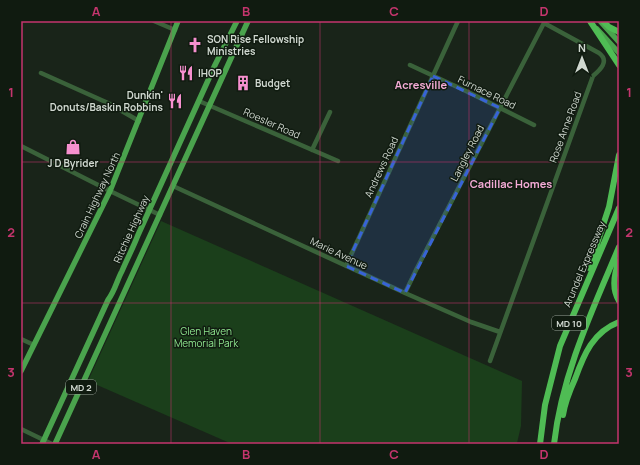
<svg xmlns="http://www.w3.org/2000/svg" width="640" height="465" viewBox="0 0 640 465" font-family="Manrope,sans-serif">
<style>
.green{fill:#1b3f1b}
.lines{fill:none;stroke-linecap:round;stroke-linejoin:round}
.minor{stroke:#3a623a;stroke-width:4.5}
.major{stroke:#4aa34d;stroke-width:5.5}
.highway{stroke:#4fbc54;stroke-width:6}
.marked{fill:#3863d7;fill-opacity:0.2;stroke:#3863d7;stroke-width:3;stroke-dasharray:8 5;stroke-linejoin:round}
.grid{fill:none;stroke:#c4356d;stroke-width:1;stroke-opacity:0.55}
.labels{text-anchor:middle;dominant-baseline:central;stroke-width:3;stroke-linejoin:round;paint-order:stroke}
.shield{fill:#101b10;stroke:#969f96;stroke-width:1}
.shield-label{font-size:9px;font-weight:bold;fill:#d0d8d0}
.poi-label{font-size:10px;font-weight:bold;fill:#d0d8d0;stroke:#101b10;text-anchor:start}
.street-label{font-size:10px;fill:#d0d8d0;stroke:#101b10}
.park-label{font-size:10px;fill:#8fe68f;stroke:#101b10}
.neighbourhood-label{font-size:11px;font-weight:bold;fill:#f4abd6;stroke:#101b10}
.neatline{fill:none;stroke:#c4356d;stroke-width:1.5}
.grid-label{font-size:13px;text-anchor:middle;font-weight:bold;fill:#c4356d}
</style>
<rect width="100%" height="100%" fill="#192419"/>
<path class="green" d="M161,221L522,381L521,426L517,443L232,444L88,381Z"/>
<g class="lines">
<path class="minor" d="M154,21L175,30
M410,65L468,92L534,125
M41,73L108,103L139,121
M199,101L338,161
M21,146L110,191L160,215
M312,150L330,112
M173,186L405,293L471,322L500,332
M346,266L458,21
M405,293L417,268L545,21
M21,339L34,345
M490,361L593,76C600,70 610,61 599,53L544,23
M21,429L52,444"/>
<path class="major" d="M600,21L619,42
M597,29L619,53
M21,371L110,191L178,21
M42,444L108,300C115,291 117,280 122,271C127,259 133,248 138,235L215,65L237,21
M55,444L248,21"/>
<path class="highway" d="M590,21L619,65
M603,21L609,27L619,32
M619,261C614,274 611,288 619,301
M589,268L609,207L619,155
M563,415C565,402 570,390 575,379C584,354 593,332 619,322
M540,444L545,405L560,346L619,208
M554,444C562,374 592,311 619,247"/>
</g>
<path class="marked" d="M433,76L500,108L405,293L346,266Z"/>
<path class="grid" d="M171,21V444M320,21V444M469,21V444M21,162H619M21,303H619"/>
<defs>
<g id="church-bare" transform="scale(1.2)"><path d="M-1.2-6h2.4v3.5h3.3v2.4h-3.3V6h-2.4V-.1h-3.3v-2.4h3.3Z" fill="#f690cf" stroke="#101b10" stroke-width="2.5" paint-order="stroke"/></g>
<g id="restaurant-bare" transform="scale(1.2)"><path d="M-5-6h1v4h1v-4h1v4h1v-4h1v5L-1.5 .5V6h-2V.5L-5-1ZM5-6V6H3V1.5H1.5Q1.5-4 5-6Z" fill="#f690cf" stroke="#101b10" stroke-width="2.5" paint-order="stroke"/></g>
<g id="building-bare" transform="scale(1.2)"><path d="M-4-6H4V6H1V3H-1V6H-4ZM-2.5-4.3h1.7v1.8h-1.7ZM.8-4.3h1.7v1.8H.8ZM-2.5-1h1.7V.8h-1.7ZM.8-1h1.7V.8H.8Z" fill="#f690cf" stroke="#101b10" stroke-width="2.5" paint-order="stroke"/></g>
<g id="shop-bare" transform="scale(1.2)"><path d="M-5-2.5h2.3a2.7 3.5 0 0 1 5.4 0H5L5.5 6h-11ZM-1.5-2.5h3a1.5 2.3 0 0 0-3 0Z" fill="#f690cf" stroke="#101b10" stroke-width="2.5" paint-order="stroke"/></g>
</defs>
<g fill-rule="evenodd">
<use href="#church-bare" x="195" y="45"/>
<use href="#restaurant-bare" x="186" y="73"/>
<use href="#building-bare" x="243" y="83"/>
<use href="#restaurant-bare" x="175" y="101"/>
<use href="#shop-bare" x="73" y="147"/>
</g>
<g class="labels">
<g class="shield">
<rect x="552" y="316" width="34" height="14" rx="3"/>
<rect x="66" y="380" width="30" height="14" rx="3"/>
</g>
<g class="shield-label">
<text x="569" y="323">MD 10</text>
<text x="81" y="387">MD 2</text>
</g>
<g class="poi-label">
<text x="207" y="39">SON Rise Fellowship<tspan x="207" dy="12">Ministries</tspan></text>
<text x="198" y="73">IHOP</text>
<text x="255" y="83">Budget</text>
<text x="163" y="95" text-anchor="end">Dunkin'<tspan x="163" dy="12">Donuts/Baskin Robbins</tspan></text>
<text x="73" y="163" text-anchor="middle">J D Byrider</text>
</g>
<g class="street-label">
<text transform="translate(487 92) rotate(26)">Furnace Road</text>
<text transform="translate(272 123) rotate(24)">Roesler Road</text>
<text transform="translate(565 127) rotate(-70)">Rose Anne Road</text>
<text transform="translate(467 153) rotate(-63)">Langley Road</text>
<text transform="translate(381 167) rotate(-65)">Andrews Road</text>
<text transform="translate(97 195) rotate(-65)">Crain Highway North</text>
<text transform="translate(131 229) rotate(-66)">Ritchie Highway</text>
<text transform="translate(339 253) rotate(25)">Marie Avenue</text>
<text transform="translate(584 264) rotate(-67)">Arundel Expressway</text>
</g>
<g class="park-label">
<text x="206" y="331">Glen Haven<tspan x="206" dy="12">Memorial Park</tspan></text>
</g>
<g class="neighbourhood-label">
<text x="421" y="84">Acresville</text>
<text x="511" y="183">Cadillac Homes</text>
</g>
</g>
<rect width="640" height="465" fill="none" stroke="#101b10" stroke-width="44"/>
<g transform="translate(582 58)" stroke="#101b10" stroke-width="3" paint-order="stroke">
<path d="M0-3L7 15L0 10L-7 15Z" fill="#d0d8d0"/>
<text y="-6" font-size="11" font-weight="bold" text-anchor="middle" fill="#d0d8d0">N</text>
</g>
<rect x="22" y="22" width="596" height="421" class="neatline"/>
<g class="grid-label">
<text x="96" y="16">A</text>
<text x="246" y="16">B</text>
<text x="394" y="16">C</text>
<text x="544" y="16">D</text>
<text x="11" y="97">1</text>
<text x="629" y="97">1</text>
<text x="11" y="237">2</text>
<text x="629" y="237">2</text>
<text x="11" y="377">3</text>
<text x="629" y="377">3</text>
<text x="96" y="459">A</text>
<text x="246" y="459">B</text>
<text x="394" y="459">C</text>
<text x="544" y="459">D</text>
</g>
</svg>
